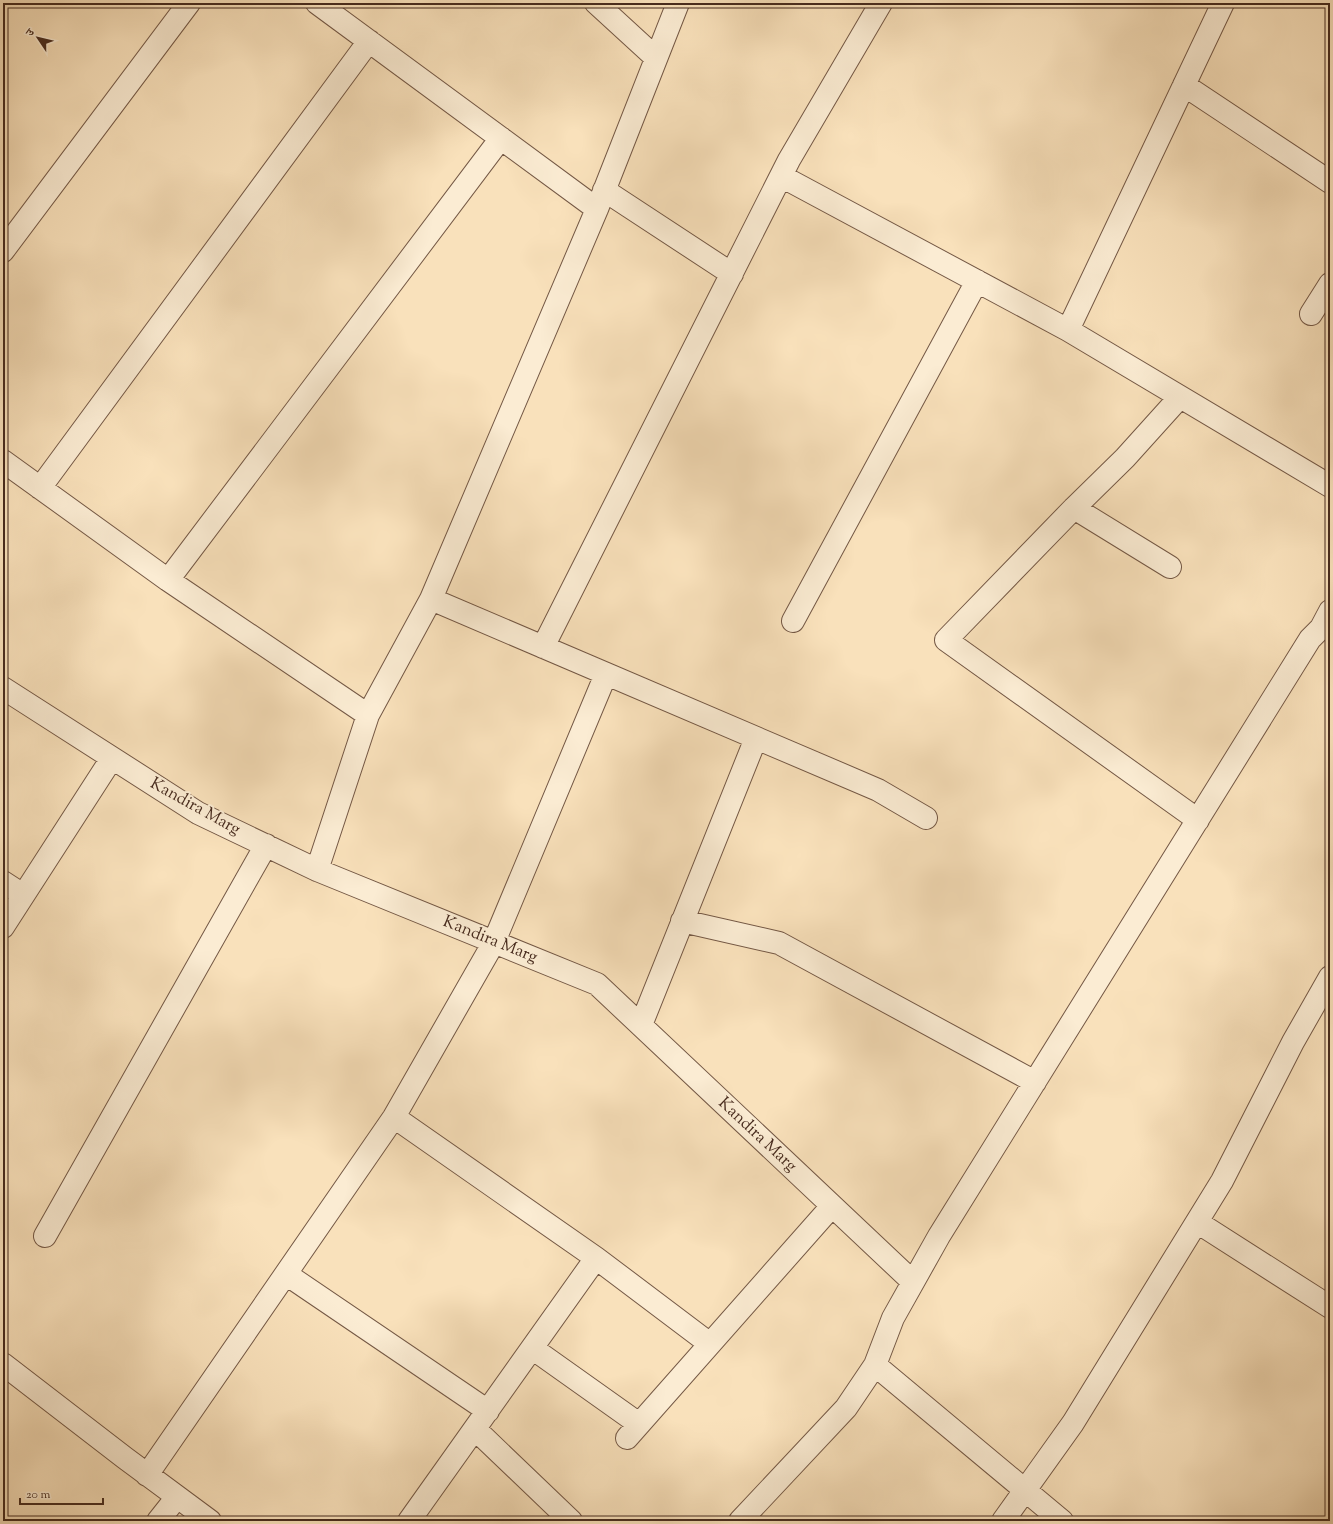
<svg xmlns="http://www.w3.org/2000/svg" width="1333" height="1524" viewBox="0 0 1333 1524" font-family="'Sorts Mill Goudy','Noto Serif Devanagari',serif">
<style>
.lines{fill:none;stroke-linecap:round;stroke-linejoin:round}
.street-casing{stroke:#745845;stroke-width:24}
.street{stroke:#fbecd3;stroke-width:22}
.labels{text-anchor:middle;dominant-baseline:central;stroke-width:4;stroke-linejoin:round;paint-order:stroke}
.street-label{font-size:17px;fill:#472b1e;stroke:#fbecd3}
</style>
<rect width="100%" height="100%" fill="#f9e1bb"/>
<filter id="stains"><feTurbulence type="fractalNoise" baseFrequency=".005" numOctaves="4"/><feColorMatrix values="0 0 0 0 .2 0 0 0 0 .09 0 0 0 0 .02 0 0 0 .5 -.17"/></filter>
<radialGradient id="worn" r=".72"><stop offset=".6" stop-color="#630" stop-opacity="0"/><stop offset="1" stop-color="#630" stop-opacity=".3"/></radialGradient>
<g class="lines">
<g class="street-casing">
<path id="street" d="M317,3L597,209
M596,3L656,58
M1184,85L1330,182
M781,176L1068,330L1330,486
M604,190L732,274
M3,251L189,3
M1311,314L1330,284
M1068,330L1223,3
M1180,397L1125,458L1074,508L946,640L1198,820
M3,461L168,580L368,715
M40,488L369,41
M1074,508L1170,567
M168,580L501,138
M431,599L878,790L926,818
M793,621L977,281
M543,647L789,160L881,3
M3,688L198,813L317,870L597,984L913,1282
M317,870L368,715L431,599L597,209L678,3
M3,882L23,895
M682,921L779,943L1035,1082
M3,927L112,758
M641,1025L756,738
M394,1117L596,1258L710,1344
M1197,1222L1330,1307
M45,1236L266,845
M286,1274L488,1411
M532,1348L639,1424
M3,1364L125,1458L210,1521
M875,1365L1062,1521
M475,1429L571,1521
M627,1438L832,1206
M147,1475L394,1117L494,942L606,674
M158,1521L177,1497
M409,1521L596,1258
M740,1521L846,1408L875,1365L893,1318L939,1236L1310,639L1321,628L1330,611
M1003,1521L1073,1423L1222,1181L1293,1042L1330,977"/>
</g>
<use href="#street" class="street"/>
</g>
<g class="labels">
<g class="street-label">
<text transform="translate(195 807) rotate(29)">Kandira Marg</text>
<text transform="translate(490 940) rotate(22)">Kandira Marg</text>
<text transform="translate(757 1135) rotate(43)">Kandira Marg</text>
</g>
</g>
<rect width="1333" height="1524" fill="none" stroke="#f9e1bb" stroke-width="16"/>
<rect x="4" y="4" width="1325" height="1516" fill="none" stroke="#472b1e" stroke-width="2"/>
<rect x="8" y="8" width="1317" height="1508" fill="none" stroke="#472b1e"/>
<g transform="translate(38 38) rotate(305)" stroke="#fbecd3" stroke-width="3" paint-order="stroke">
<path d="M0-3L7 15L0 10L-7 15Z" fill="#472b1e"/>
<text y="-6" font-size="11" font-weight="bold" text-anchor="middle" fill="#472b1e">उ</text>
</g>
<path d="M20 1498v6h83v-6" fill="none" stroke="#472b1e" stroke-width="2"/>
<text x="26" y="1498" font-size="12" fill="#472b1e" stroke="#fbecd3" stroke-width="3" paint-order="stroke">20 m</text>
<rect width="100%" height="100%" filter="url(#stains)"/>
<rect width="100%" height="100%" fill="url(#worn)"/>
</svg>
